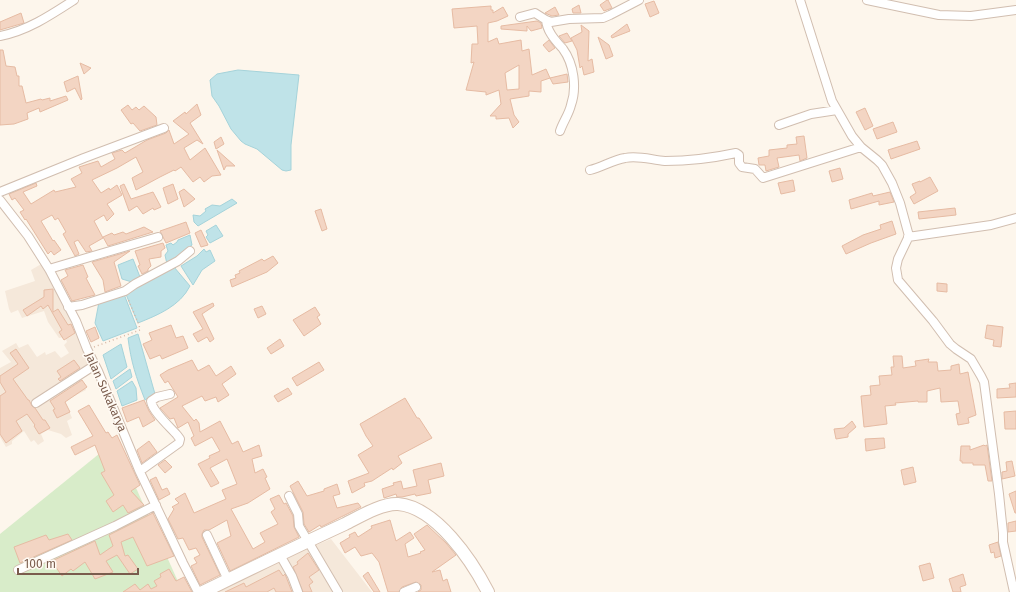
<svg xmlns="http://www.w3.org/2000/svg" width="1016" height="592" viewBox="0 0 1016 592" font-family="'Fira Sans',sans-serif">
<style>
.residential{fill:#f5e8da}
.green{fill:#d8ecc9}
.water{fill:#bfe3e8;stroke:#a5d3da}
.building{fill:#f3d5c3;stroke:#e6bba3;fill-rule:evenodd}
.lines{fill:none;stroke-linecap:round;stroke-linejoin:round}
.minor-casing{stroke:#d1beb0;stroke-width:10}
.secondary-casing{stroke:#d6c0b0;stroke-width:14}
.path{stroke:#d9b8a5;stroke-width:1.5;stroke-dasharray:1 3;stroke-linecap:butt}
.minor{stroke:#fff;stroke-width:8}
.secondary{stroke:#fff;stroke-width:12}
.labels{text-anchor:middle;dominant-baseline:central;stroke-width:3;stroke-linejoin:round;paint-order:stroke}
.street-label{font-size:12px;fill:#7a5c4d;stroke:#fffaf3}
</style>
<rect width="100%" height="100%" fill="#fdf6ec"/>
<path class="residential" d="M43,263L94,366L81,376L86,390L65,401L72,418L67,421L72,435L66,438L61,434L48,430L41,434L44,441L38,445L34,440L31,442L24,431L12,441V444L6,447L0,437V368L11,362L2,351L16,343L19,348L28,344L37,357L45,352L46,355L55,351L61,358L69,353L64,345L67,342L65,337L59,338L48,322L44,311L22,318L18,310L11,313L9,309L5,291L35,281L31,270Z
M331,539L372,592H203Z"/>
<path class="green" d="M115,441L180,586L171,592H0V534Z"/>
<path class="water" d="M238,70L299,75L291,145V170L286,171L282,170L257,149L245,144L241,141L231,129L219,106L212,96L210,80L217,74Z
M232,199L237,203L198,226L194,222L193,215L200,216L206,211L205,209L212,205L220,206Z
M216,225L223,236L210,243L206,237L208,235L206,231Z
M190,235L192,245L180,254L177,260L167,264L165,255L168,251L166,245L171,243L173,245L177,242L178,240Z
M204,249L206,252L210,250L215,261L202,270L193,285L181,266L197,256Z
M133,259L140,277L132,282L122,279L118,265Z
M174,267L190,286C180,306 158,315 138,323L125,292Z
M124,294L137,328L103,341L95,323L99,302Z
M138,334L155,394L145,400C136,377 131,362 128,338Z
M121,344L127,367L111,379L103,355Z
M130,369L132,377L116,389L113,381Z
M132,381L136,388L137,400L122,406L117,391Z"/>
<path class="building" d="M607,0H608L612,8L604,11L600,5Z
M654,1L659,13L650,17L645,4Z
M579,5L581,13H573L572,9Z
M491,6V10H493V13L503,7L508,16L497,21L488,23V42L497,38L499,44L521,40L522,51L529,49L532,75L546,69L550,78L541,81V92L529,91V96L510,99L514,115L519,122L513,128L509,118L496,119V116H490L501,104L499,90L486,95V92L466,90L474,62L471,63L472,44H478L477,26L454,28L452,9ZM519,65V89L507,90L505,73Z
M555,7L559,15L552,16L545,13Z
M21,13L24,23L0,30V22Z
M537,21L541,23L542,28L531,31L527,26V31L501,29V26Z
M627,24L630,31L612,38L611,36Z
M581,25L589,31L588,61L592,59L594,72L584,75L582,66L580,68L577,50L571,38L582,32Z
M567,33L572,41L565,43L559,36Z
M598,37L609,45L613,56L606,59Z
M549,40L555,48L549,52L543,45Z
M0,50H3L6,66L15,67L17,76H19V86H22L26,103L41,99L42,100L50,98V101L66,96L68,100L40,112L39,108L27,113L28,119L14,124L0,125Z
M80,63L91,68L84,74Z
M567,74L568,82L553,84L550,78Z
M78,76L82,99L81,100L75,88L67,92L64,82Z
M197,104L201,115L190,123L203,144L197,140L184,148L190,160L205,148L221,175L212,176L204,182L200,177L193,182L181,167L175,171L174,170L160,177L136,190L132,178L143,172L136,157L117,168L92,180L101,193L109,188L110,190L117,185L122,195L107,204L114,214L107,221L104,215L94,221L103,238L89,246L92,251L86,252L78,240L74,242L79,254L75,256L63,234L66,232L58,218L55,220L52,215L41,221L53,241L54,240L61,250L54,255L51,251L48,254L26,219L25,220L20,212L24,210L15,198L12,200L9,194L36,183L37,186L23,192L31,204L54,190L55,192L76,187L71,179L82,173L79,167L98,161L101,167L115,159L112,153L122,150L125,153L147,140L166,133L169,130L174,144L189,134L173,121L185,112L186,114Z
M128,105L132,110L136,107L139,110L144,106L156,117L157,125L140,131L133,123L131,124L121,110Z
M865,108L873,126L865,130L856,112Z
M893,122L897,132L877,139L873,129Z
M804,136L807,158L800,161L799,155L777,158L779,167L766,171L765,165H759L758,158L769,156V150L787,148V145L797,144L796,137Z
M221,137L224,144L216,149L214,142Z
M917,141L920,149L891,159L888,150Z
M217,150L235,166H226L224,170Z
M840,168L843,179L832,182L829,171Z
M930,177L938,191L914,204L910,197L916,193L912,184L920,181V182Z
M793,180L795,191L781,194L778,183Z
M124,184L131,199L153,192L161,207L154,210L153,208L143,214L137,206L129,211L120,186Z
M173,184L178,199L168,204L163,188Z
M184,189L195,199L184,207L179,192Z
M890,192L894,202L879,205V201L851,209L849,200L872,193L873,196Z
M955,208L956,215L919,219L918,212Z
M321,209L327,229L322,231L315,211Z
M892,221L896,234L871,243L846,254L842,246L863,235L881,229L880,225Z
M186,222L190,233L166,243L160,231Z
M144,227L153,232L108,246L103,237L112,233L114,235L123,232L126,234Z
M201,230L208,245L201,247L195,233Z
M163,243L165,248L161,251V257L149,259L151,266L148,269V271L142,274L138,266L140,265L135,251Z
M130,251L114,262L121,286L105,292L103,280L92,262Z
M273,256L278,263L267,272L232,287L230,280L236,278L235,275L240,273L239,271L262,259L264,261Z
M83,265L88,277L86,278L95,295L72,301L61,280L68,276L65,270Z
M937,283L947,284V292L937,291Z
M53,289V312L58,309L68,325L71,324L75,333L64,340L59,332L62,330L48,305L43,309L41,306L27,316L23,310L44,297V290Z
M213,303L214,306L202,314L214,339L210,342L207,337L198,342L193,334L203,329L193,312Z
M262,306L266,314L258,318L254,309Z
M315,307L320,315L317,317L321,324L304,336L293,320Z
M171,325L176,338L183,336L188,348L162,359L160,355L150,359L143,344L152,340L149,333Z
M987,325L1003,327L1001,347L993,346L994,340L985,338Z
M95,327L99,338L91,342L86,331Z
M280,339L284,346L271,354L267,348Z
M16,349L29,368L13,379L28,400H29L32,406L35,408L43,420H45L50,428L39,434L34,426L35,425L27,414L16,421L22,431L6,443L0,434V396L6,392L0,382V376L18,364L10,353Z
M893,356H902L903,368L916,366L915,361L929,359L928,362H937L938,371L951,370V366L959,364L960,374L968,372L976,415L968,418L969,423L958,425L956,414L960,413L958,401L941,402L940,388L927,391V402H918V401L895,403L896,405L885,406L887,424L864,427L861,396L871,395L870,386L880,385L879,376L892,375L891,367H894Z
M74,360L80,368L60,381L58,379L61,377L57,371Z
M192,360L198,371L209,365L216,376L231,366L236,374L222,384L229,395L218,402L216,397L205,401L202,396L182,406L194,421L196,419L199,423L200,432L220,421L232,444L238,441L243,452L259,445L262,456L252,459L255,473L263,469L267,477L265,478L270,489L248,503L231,509L253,549L265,542L260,533L278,524L271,512L275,509L270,499L279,495L284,504L286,503L293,516L294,527L299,537L230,571L217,543L231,536L227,520L209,530H204L202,534V537L220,575L200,585L191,566L197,563L194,558L200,555L196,548L189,550L183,538L178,539L168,519L174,509L172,507L179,503L175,499L185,493L194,513L226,499L222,490L237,484L227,459L210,468L219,483L211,487L198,464L210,458L209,456L220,451L212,437L195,446L191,438L194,436L188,422L178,428L174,418L170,419L160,408L178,397L168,381L165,383L160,375L168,370Z
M319,362L324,370L297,386L292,378Z
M82,380L87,387L65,402L70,412L57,418L53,410L55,409L50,401Z
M1016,383V397L997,398V389L1010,388L1009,384Z
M288,388L292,394L278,402L274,396Z
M405,398L417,418H419L432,438L398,456L402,463L393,470L392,468L372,481L364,483L365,486L352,493L348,481L369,473L358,455L373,446L366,436L360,424Z
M144,400L149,411L155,420L143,427L139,417L127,422L122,408Z
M89,405L106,433L108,432L112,438L117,435L140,485L131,491L144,505L128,513L123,505L113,512L106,501L114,495L101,473L105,471L95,445L75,455L71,447L93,436L78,411Z
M1016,411V429H1005L1004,412Z
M852,421L856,427L848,434V437L836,439L834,429L844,428Z
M884,438L885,448L866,451L865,439Z
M149,441L157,452L142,463L137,450Z
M984,445L985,446L987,445L992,481H988L985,465H973V463H962V461H960L961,446H970V450Z
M165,460L172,467L165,473L158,465Z
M1012,461L1015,476L1002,479V472L1007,471L1006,462Z
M441,463L444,476L428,480L431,493L416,496L415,494L402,497H397L396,494L384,498L382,489L394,485L393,483L401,481L403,489L417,486L413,470Z
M913,467L916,482L904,485L901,470Z
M156,477L162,490L167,488L170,494L159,500L150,480Z
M298,481L307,496L324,491V489L337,484L340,494L333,496L337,508L358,503L361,507L321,527L320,525L309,532L304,524L303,512L290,486Z
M1016,491V513H1015L1009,494Z
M153,513L174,556L147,566L133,537L121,542L125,556L128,555L138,569L130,574L117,555L106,561L113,572L95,579L85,562L73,571L71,569L62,576L53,563L52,561L95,541L100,555L113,546L109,535Z
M390,520L396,541L410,532L414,538L405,544L408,557L421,553L420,552L425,550L414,534L427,525L446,543L456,555L432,572L440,570L443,581L447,579L451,592H418L421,590V585L416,582L402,587L399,592H388L379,562L372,553L361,556L355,547L345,553L340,543L350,537L349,535L355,532L358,537L372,528L371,526Z
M1016,521V531L1008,532V523Z
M68,534L72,540L20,563L14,547L46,535L49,540Z
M998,542L1001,556L995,558L994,552L991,553L989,545Z
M308,553L319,570L309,577L313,582L309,585L312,592H303L293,567L298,564L297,562Z
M930,563L934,578L923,581L919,566Z
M169,569L176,581L184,577L192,592H123L135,584L140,590L148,584L151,589L157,586L154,581L161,577L160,574Z
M279,570L283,576L285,574L292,592H276L274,588L267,592H225L244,583L246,587Z
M368,572L380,592H374L363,576Z
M963,574L966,585L960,587L961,592H953L949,579Z"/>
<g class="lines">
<g class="minor-casing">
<path id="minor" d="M800,0L832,101L852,136L861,147L877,160L882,165L892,183L900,203L909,236L898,259L896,268L898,280L933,321L950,344L956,349L971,359L981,376L984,382L999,494L1003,533V542L1014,592
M867,0L939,15L971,16L1016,10
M520,17L535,13L546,20L551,22L569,19L603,18L610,15L639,0
M546,20C547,32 556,41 563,49C574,64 577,88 571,105C569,114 563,122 560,131
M0,36C27,31 51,15 74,0
M779,125L811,114L837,110
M590,170C602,167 613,160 625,158C638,155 652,160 665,161C689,161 713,158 736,153L739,155V163L742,167L755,169L763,178L861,147
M0,192L84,158L164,128
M0,200L28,236L49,269L76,321L87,349L98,371L139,470L183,563L198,592
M908,237L991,225L1016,218
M49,269L158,237
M68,307L82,305L125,291L135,284L178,261L190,251
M36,403L95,365
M140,471L179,443L180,439L177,435C170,427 152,411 151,401L157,397L170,394
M289,496L298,514L299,526L338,592
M207,535L228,580
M280,555L292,576L298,592
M18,570L115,526L156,505
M404,592L416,587"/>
</g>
<g class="secondary-casing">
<path id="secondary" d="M203,592C250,569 297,546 345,524C359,517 382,503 398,504C436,507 472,561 488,592"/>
</g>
<path class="path" d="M94,347L140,330L139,325L128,299"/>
<use href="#minor" class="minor"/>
<use href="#secondary" class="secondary"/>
</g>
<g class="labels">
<g class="street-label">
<text transform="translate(106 392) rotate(66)">Jalan Sukakarya</text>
</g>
</g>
<path d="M18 568v6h120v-6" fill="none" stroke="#7a5c4d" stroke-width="2"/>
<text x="24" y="568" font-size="12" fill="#7a5c4d" stroke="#fffaf3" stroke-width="3" paint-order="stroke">100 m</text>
</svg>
